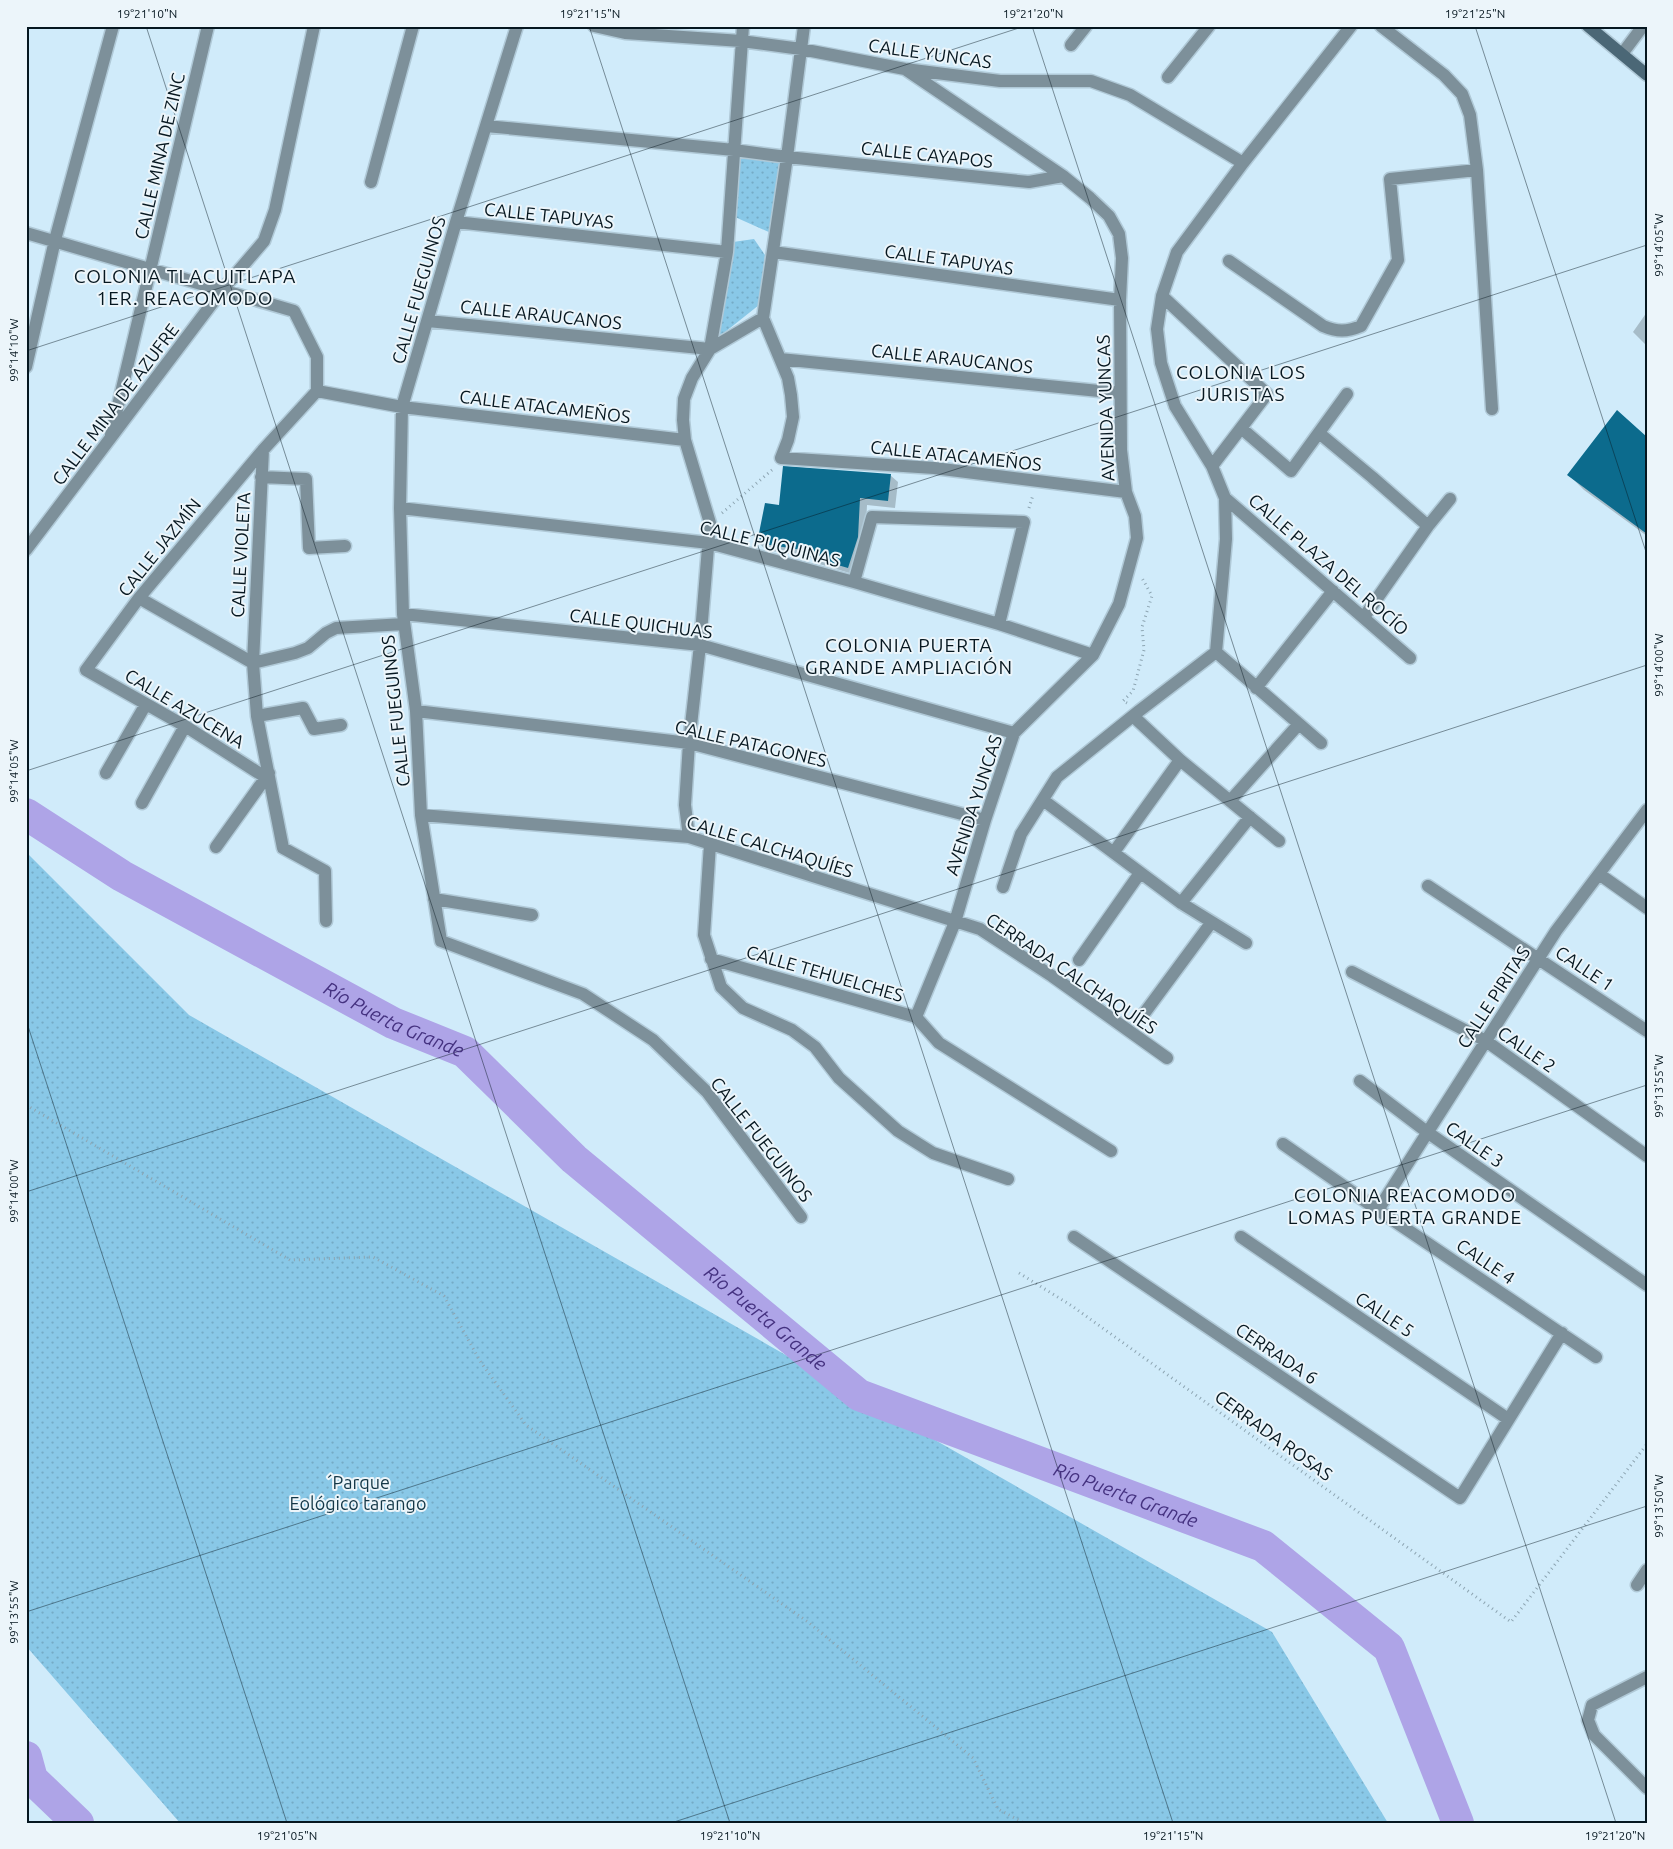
<svg xmlns="http://www.w3.org/2000/svg" width="1673" height="1849" viewBox="0 0 1673 1849" font-family="Ubuntu,sans-serif">
<style>
.park{fill:url(#park-dots)}
.shadow{fill:#0003}
.lines{fill:none;stroke-linecap:round;stroke-linejoin:round}
.river{stroke:#aea4e7;stroke-width:32}
.building{fill:#0c6b8d}
.minor-casing{stroke:#b0c9d7;stroke-width:15}
.secondary-casing{stroke:#b0c9d7;stroke-width:15}
.path{stroke:#8da5b2;stroke-width:3;stroke-dasharray:1 4;stroke-linecap:butt}
.minor{stroke:#7d909a;stroke-width:12}
.secondary{stroke:#4b6776;stroke-width:12}
.ticks{fill:none;stroke:#061720;stroke-width:1;stroke-opacity:0.45}
.labels{text-anchor:middle;dominant-baseline:central;stroke-width:4;stroke-linejoin:round;paint-order:stroke}
.street-label{font-size:18px;fill:#061720;stroke:#ecf5fa}
.park-label{font-size:18px;fill:#133747;stroke:#ecf5fa}
.neighbourhood-label{font-size:19px;letter-spacing:1px;fill:#061720;stroke:#ecf5fa}
.water-label{font-size:19px;font-style:italic;fill:#453280;stroke:#ecf5fa}
.neatline{fill:none;stroke:#061720;stroke-width:2}
.ticks-label{font-size:12px;text-anchor:middle;fill:#061720}
</style>
<defs>
<pattern id="park-dots" width="8" height="8" patternUnits="userSpaceOnUse" patternTransform="scale(1.25)"><rect width="8" height="8" fill="#89c8e7"/><path d="M2 2h.1M6 6h.1" fill="none" stroke="#75abc6" stroke-width="1.8" stroke-linecap="round"/></pattern>
</defs>
<rect width="100%" height="100%" fill="#d0ebfa"/>
<path class="park" d="M740,156L783,159L771,233L735,217Z
M754,239L765,255L759,305L715,340L733,242Z
M26,852L189,1015L1272,1632L1388,1823H180L26,1646Z"/>
<path class="shadow" d="M1647,312V346L1633,332Z
M1647,439V536L1584,490L1569,475Z
M890,475L898,482L895,508L867,505L865,545L856,575L816,563L810,557L766,550L759,543L780,506Z"/>
<g class="lines">
<g class="river">
<path id="s1" d="M26,814L122,876L393,1023L465,1052L574,1159L859,1395L1263,1546L1389,1648L1458,1823"/>
<path d="M26,1757L32,1779L78,1823"/>
</g>
</g>
<path class="building" d="M1617,410L1647,437V534L1567,475Z
M783,466L891,474L888,501L860,498L858,537L848,568L807,556L809,551L757,543L765,503L779,505Z"/>
<g class="lines">
<g class="minor-casing">
<path id="minor" d="M517,26L456,222L402,407L400,508L403,614L416,711L421,815L441,941L583,994L653,1040L707,1092L801,1217
M594,26L625,33L741,41L801,49L905,69L1000,81H1091L1130,95L1243,163
M804,26L787,157L763,318L788,378L791,395L793,417L788,440L781,458L934,468L1126,492
M1381,26L1444,75L1462,94L1470,115L1477,170L1492,409
M1071,45L1086,26
M1622,54L1643,26
M905,69L1063,176L1090,198L1109,216L1119,234L1122,258L1120,300L1121,450L1126,492L1135,516L1137,538L1119,604L1093,655L1014,733L985,820L955,922L916,1017
M1168,77L1209,26
M486,126L734,150L787,157L1029,182L1063,176
M371,182L413,26
M456,222L727,252
M26,233L294,311L317,357V391
M773,252L1120,300
M1229,261L1323,326C1337,332 1347,332 1361,326L1398,260L1390,179L1477,170
M1162,296L1267,394L1212,466
M428,321L710,349L727,252L743,26
M780,359L1119,393
M26,367L55,240L113,26
M317,391L402,407L685,440
M1241,428L1291,471L1347,394
M1319,433L1372,477L1428,526
M111,435L208,26
M263,450L253,663L257,716L283,848L325,871L326,921
M261,477L306,479L309,548L345,546
M1225,498L1410,658
M400,508L709,543L854,582L999,624L1093,655
M26,550L223,289L264,241L275,210L314,26
M854,582L872,517L1024,522L999,624
M139,598L253,663
M403,614L700,645L1014,733
M1364,617L1428,526L1450,499
M1216,652L1321,743
M253,663L295,653L308,648L326,633L336,628L404,624
M1256,688L1333,591
M416,711L689,743L985,820
M257,716L303,708L314,729L341,725
M1133,716L1180,760L1279,841
M106,773L146,704
M265,777L185,726L86,670L139,598L263,450L317,391
M1043,800L1181,903L1246,943
M1230,801L1299,724
M142,803L185,726
M421,815L689,837L980,929L1052,976L1167,1058
M689,837L685,805L689,743L700,645L710,523L685,440L683,420L684,399L692,378L710,349L763,318
M710,844L704,935L721,987L743,1008L792,1030L815,1047L839,1078L898,1131L933,1153L1008,1179
M216,847L269,773
M1114,852L1180,760
M1599,874L1647,908
M1428,886L1647,1031
M1003,887L1021,834L1057,777L1139,711L1216,652L1226,539L1225,498L1212,466L1175,406L1161,363L1157,329L1162,296L1177,252L1243,163L1351,26
M434,899L532,915
M1181,903L1250,817
M711,959L916,1017
M1079,960L1140,873
M1352,972L1486,1041L1647,1156
M1143,1015L1211,923
M916,1017L939,1043L1111,1151
M1360,1081L1427,1132L1647,1285
M1283,1144L1378,1210L1596,1357
M1378,1210L1556,931L1647,810
M1074,1237L1460,1498L1562,1333
M1241,1237L1508,1419
M1637,1585L1647,1570
M1647,1677L1592,1705L1588,1720L1594,1735L1647,1788"/>
</g>
<g class="secondary-casing">
<path id="secondary" d="M1588,26L1647,75"/>
</g>
<path class="path" d="M1029,508L1033,495
M722,513L772,470
M1127,703L1123,701L1133,691L1144,650L1142,627L1152,596L1142,578
M26,1105L290,1260L373,1257L444,1296L480,1361L526,1425L808,1622L973,1758L998,1809L1024,1823
M1019,1273L1072,1306L1511,1622L1647,1444"/>
<use href="#minor" class="minor"/>
<use href="#secondary" class="secondary"/>
</g>
<path class="ticks" d="M146,26L730,1823M589,26L1173,1823M1032,26L1616,1823M1475,26L1647,555M26,351L1025,26M26,771L1647,245M26,1020L287,1823M26,1192L1647,665M26,1612L1647,1085M671,1823L1647,1506"/>
<g class="labels">
<g class="street-label">
<text transform="translate(930 53) rotate(8)">CALLE YUNCAS</text>
<text transform="translate(927 154) rotate(6)">CALLE CAYAPOS</text>
<text transform="translate(159 156) rotate(-77)">CALLE MINA DE ZINC</text>
<text transform="translate(549 215) rotate(6)">CALLE TAPUYAS</text>
<text transform="translate(949 259) rotate(8)">CALLE TAPUYAS</text>
<text transform="translate(418 290) rotate(-74)">CALLE FUEGUINOS</text>
<text transform="translate(541 314) rotate(6)">CALLE ARAUCANOS</text>
<text transform="translate(952 358) rotate(6)">CALLE ARAUCANOS</text>
<text transform="translate(115 404) rotate(-53)">CALLE MINA DE AZUFRE</text>
<text transform="translate(545 406) rotate(7)">CALLE ATACAMEÑOS</text>
<text transform="translate(1105 408) rotate(-92)">AVENIDA YUNCAS</text>
<text transform="translate(956 455) rotate(6)">CALLE ATACAMEÑOS</text>
<text transform="translate(770 543) rotate(14)">CALLE PUQUINAS</text>
<text transform="translate(159 547) rotate(-51)">CALLE JAZMÍN</text>
<text transform="translate(240 555) rotate(-87)">CALLE VIOLETA</text>
<text transform="translate(1329 564) rotate(41)">CALLE PLAZA DEL ROCÍO</text>
<text transform="translate(641 623) rotate(7)">CALLE QUICHUAS</text>
<text transform="translate(185 708) rotate(31)">CALLE AZUCENA</text>
<text transform="translate(395 711) rotate(-96)">CALLE FUEGUINOS</text>
<text transform="translate(751 743) rotate(13)">CALLE PATAGONES</text>
<text transform="translate(973 805) rotate(-72)">AVENIDA YUNCAS</text>
<text transform="translate(770 846) rotate(17)">CALLE CALCHAQUÍES</text>
<text transform="translate(1585 968) rotate(34)">CALLE 1</text>
<text transform="translate(825 973) rotate(16)">CALLE TEHUELCHES</text>
<text transform="translate(1072 973) rotate(34)">CERRADA CALCHAQUÍES</text>
<text transform="translate(1493 997) rotate(-57)">CALLE PIRITAS</text>
<text transform="translate(1527 1049) rotate(35)">CALLE 2</text>
<text transform="translate(762 1139) rotate(52)">CALLE FUEGUINOS</text>
<text transform="translate(1475 1144) rotate(35)">CALLE 3</text>
<text transform="translate(1486 1261) rotate(34)">CALLE 4</text>
<text transform="translate(1385 1314) rotate(34)">CALLE 5</text>
<text transform="translate(1277 1353) rotate(34)">CERRADA 6</text>
<text transform="translate(1274 1435) rotate(36)">CERRADA ROSAS</text>
</g>
<g class="park-label">
<text x="358" y="1482">´Parque<tspan x="358" dy="21">Eológico tarango</tspan></text>
</g>
<g class="neighbourhood-label">
<text x="185" y="276">COLONIA TLACUITLAPA<tspan x="185" dy="22">1ER. REACOMODO</tspan></text>
<text x="1241" y="372">COLONIA LOS<tspan x="1241" dy="22">JURISTAS</tspan></text>
<text x="909" y="645">COLONIA PUERTA<tspan x="909" dy="22">GRANDE AMPLIACIÓN</tspan></text>
<text x="1405" y="1195">COLONIA REACOMODO<tspan x="1405" dy="22">LOMAS PUERTA GRANDE</tspan></text>
</g>
<g class="water-label">
<text stroke="none"><textPath href="#s1" startOffset="422">Río Puerta Grande</textPath></text>
<text stroke="none"><textPath href="#s1" startOffset="902">Río Puerta Grande</textPath></text>
<text stroke="none"><textPath href="#s1" startOffset="1308">Río Puerta Grande</textPath></text>
</g>
</g>
<rect width="1673" height="1849" fill="none" stroke="#ecf5fa" stroke-width="55"/>
<rect x="28" y="28" width="1618" height="1794" class="neatline"/>
<g class="ticks-label">
<text x="147" y="18">19°21'10"N</text>
<text x="590" y="18">19°21'15"N</text>
<text x="1033" y="18">19°21'20"N</text>
<text x="1475" y="18">19°21'25"N</text>
<text transform="translate(1659 245) rotate(-90)" y="4">99°14'05"W</text>
<text transform="translate(14 350) rotate(-90)" y="4">99°14'10"W</text>
<text transform="translate(1659 665) rotate(-90)" y="4">99°14'00"W</text>
<text transform="translate(14 771) rotate(-90)" y="4">99°14'05"W</text>
<text transform="translate(1659 1086) rotate(-90)" y="4">99°13'55"W</text>
<text transform="translate(14 1191) rotate(-90)" y="4">99°14'00"W</text>
<text transform="translate(1659 1506) rotate(-90)" y="4">99°13'50"W</text>
<text transform="translate(14 1612) rotate(-90)" y="4">99°13'55"W</text>
<text x="287" y="1840">19°21'05"N</text>
<text x="730" y="1840">19°21'10"N</text>
<text x="1173" y="1840">19°21'15"N</text>
<text x="1615" y="1840">19°21'20"N</text>
</g>
</svg>
